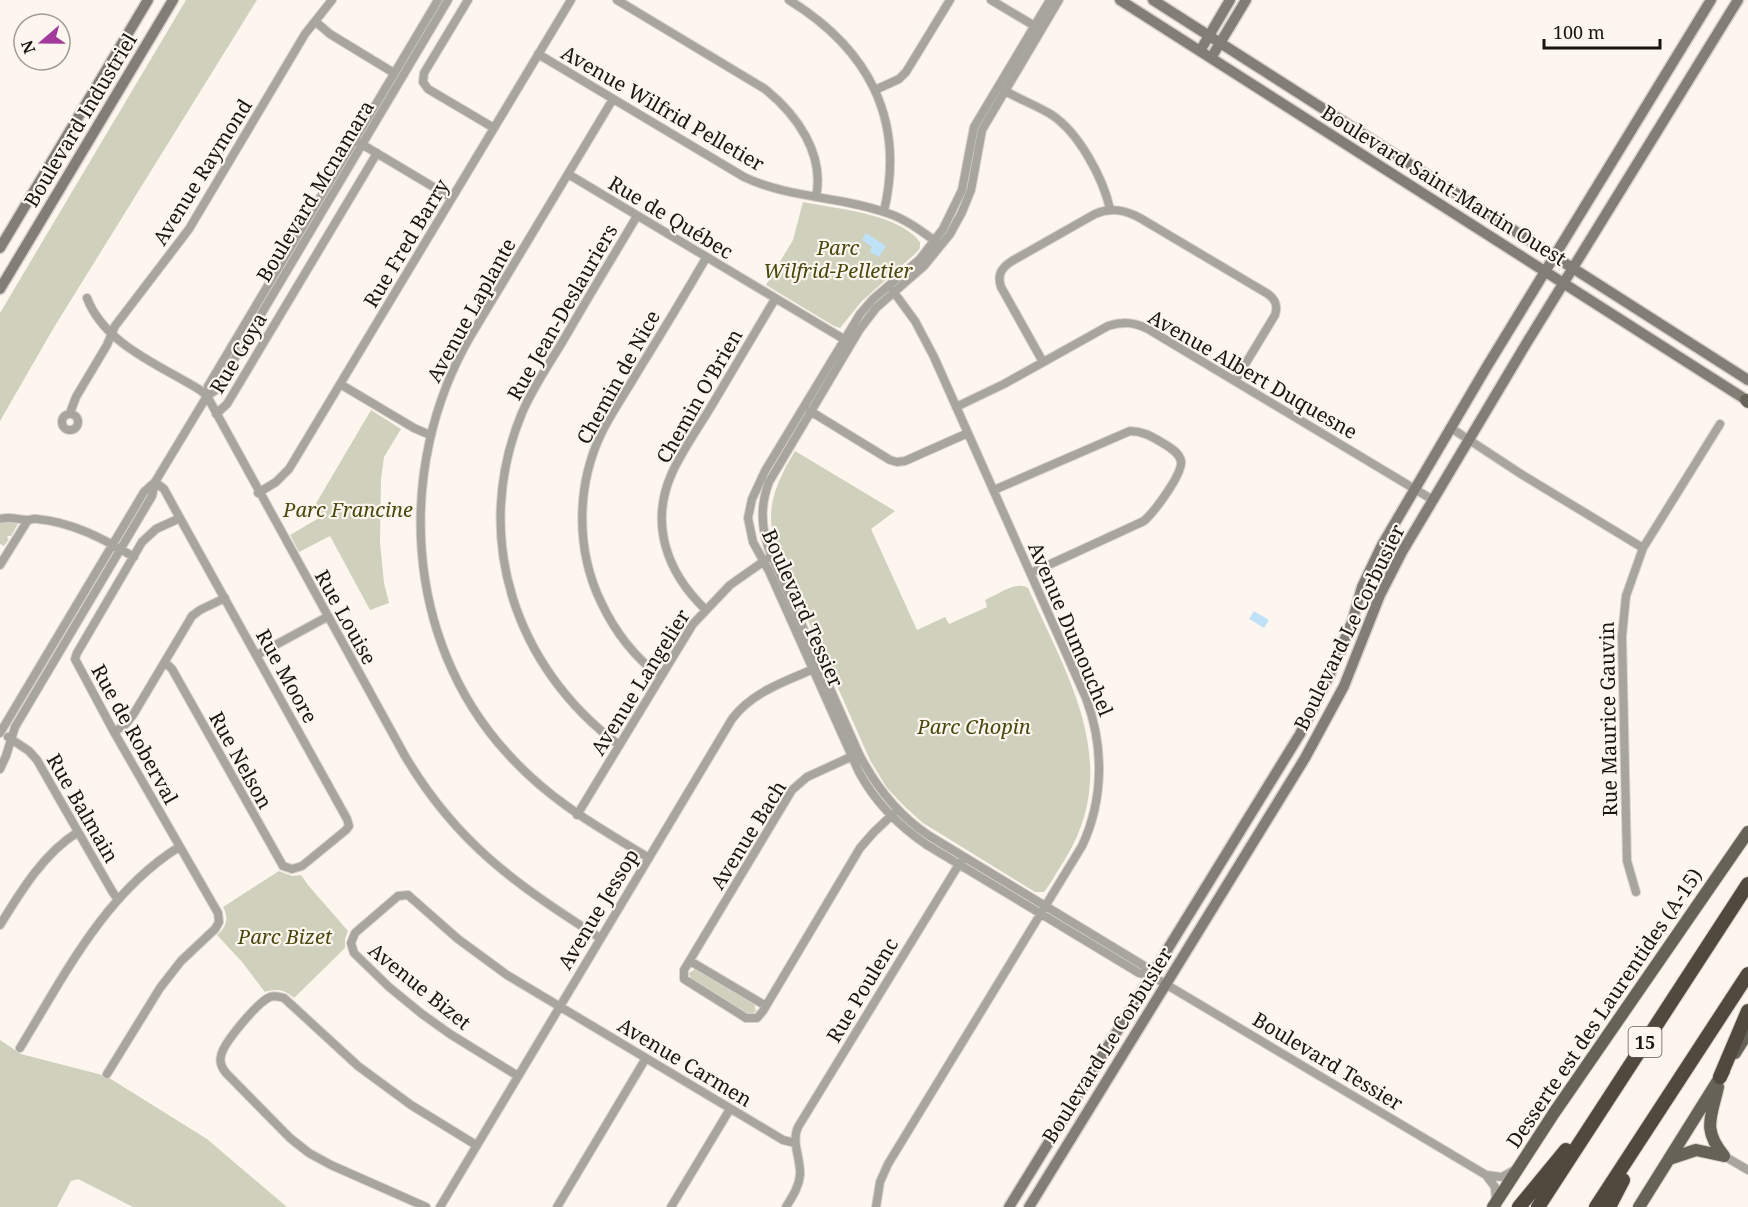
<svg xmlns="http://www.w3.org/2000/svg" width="1748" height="1207" viewBox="0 0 1748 1207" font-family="'Noto Serif',serif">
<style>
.green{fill:#cfd1bc}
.water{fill:#c0e2f9}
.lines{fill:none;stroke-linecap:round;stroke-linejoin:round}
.street-casing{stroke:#d9d2cb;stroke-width:10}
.secondary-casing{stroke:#d9d2cb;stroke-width:13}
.primary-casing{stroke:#d9d2cb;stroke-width:14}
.highway-casing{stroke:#d9d2cb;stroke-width:16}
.street{stroke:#a8a59f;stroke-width:8}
.secondary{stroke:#827d75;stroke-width:10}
.primary{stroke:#676257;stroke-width:12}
.highway{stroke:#504a3e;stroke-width:14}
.labels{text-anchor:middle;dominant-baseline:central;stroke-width:4.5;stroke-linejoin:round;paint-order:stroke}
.shield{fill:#fdf6ef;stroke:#5d5854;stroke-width:1.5}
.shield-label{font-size:18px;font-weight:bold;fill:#191511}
.street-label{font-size:20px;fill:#191511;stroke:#fdf6ef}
.park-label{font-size:20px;font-style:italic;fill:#46480d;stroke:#fdf6ef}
</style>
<rect width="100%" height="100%" fill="#fdf6ef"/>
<path class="green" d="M186,0H257L53,329L0,421V313Z
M803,202C836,209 898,213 920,242V248L916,253L862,301L840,328L834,326L766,285L793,240Z
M371,410L401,429L384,457L381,479L380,542L384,583L389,603L370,610L330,536L299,552L290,535L319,518L314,507Z
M795,451L895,511L871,529L917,630L945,617L949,624L987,607L985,600C997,595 1017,580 1028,588C1068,678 1124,765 1064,861C1057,871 1052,882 1044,892H1035L923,823L905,807L887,788L870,760L782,562C762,518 771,491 795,451Z
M5,521H16L18,524L11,536H8L7,538L9,539L4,546L0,544V524Z
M279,871L292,876L301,875L308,885L348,931L345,939V948L294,998C285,990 277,988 265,992L242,962L217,935C227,927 229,918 223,907Z
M695,969L754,1004L756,1011L752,1014L747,1013L691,979L689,973Z
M0,1040L21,1054L106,1076L207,1139L287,1207H133L78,1179L71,1181L57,1207H0Z"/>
<path class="water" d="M866,233L886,246L879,257L870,252L872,247L862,240Z
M1254,611L1269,620L1264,628L1249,619Z"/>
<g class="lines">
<g class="street-casing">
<path id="street" d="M468,0L424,73L423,82L428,89L494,128
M617,0L765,89C797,115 825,154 816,197
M789,0C867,48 906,118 884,211
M991,0L1038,28
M1050,0L974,127L962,190L943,229L920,259L873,299L860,314L765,471L752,499L748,518L753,542L769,571L859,772C875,802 899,826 927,845L1139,973L1152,976L1486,1175L1495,1187L1496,1201
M1059,0L982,130L971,190L962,212L950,234L924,266L876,308L860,329L769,482C759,508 761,532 772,557L859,754C876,787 897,814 928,835L1146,967L1152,976
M316,22L330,34L394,73
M538,54L744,177C790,199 841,196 887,213C906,219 923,232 939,244
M1002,89C1018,99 1036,105 1052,115C1079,133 1103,178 1110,209
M875,90L899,79L906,72L950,0
M613,99L470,337C395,467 404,640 507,753C549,800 596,826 649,858
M358,142L452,198
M568,174L847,341
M87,298C105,345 160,365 200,390L207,396L405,756C457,844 516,884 600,938
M1043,362L1001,287C997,275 1001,268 1012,261L1095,214C1111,207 1125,210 1140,218L1268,294C1276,300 1278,306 1275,315L1235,381
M340,384L414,428L430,435
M207,396L216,390L448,0
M956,407L1004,384L1108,326C1122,321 1135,322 1148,329L1433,500
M810,411L890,460L897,462L905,461L968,433
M70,413L76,397L107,345L115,326L189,229L305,34L332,0
M62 422a8 8 0 1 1 16 0a8 8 0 1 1-16 0Z
M216,414L227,404L377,153
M1451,428L1521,474L1643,548
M155,482L164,489L176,511L347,819L349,826L346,830L302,866L292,869L283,866L172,669L165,662
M994,490L1130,431C1142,431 1151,436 1161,442C1168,446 1179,452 1181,461C1183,474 1154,512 1144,521L1031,573
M258,493L276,482L289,469L571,0
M0,519C11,516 18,520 28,520C31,520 34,518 37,519C72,522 104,539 134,557
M0,565L28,520
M706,610C667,573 649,524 672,473C683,449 699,427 712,405C733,370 754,334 775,299
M257,655L327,617
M661,676C635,659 614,630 601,602C576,550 576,487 601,434C611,413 626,392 638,371C661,334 684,296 706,258
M114,732L125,725L133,715L192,616L200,610L225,598
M0,733L144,492L154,483
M8,737L29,751L37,760L112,891L118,900
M619,745C514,667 471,535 522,413C534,385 552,360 567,334C590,294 614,255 637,216
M855,755L807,777L792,790L684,970V979L746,1018H757L763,1011L860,848L874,832L894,813
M0,769L6,756L15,727L152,496L155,482L207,396L208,386L438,0
M577,815L693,624L730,585L767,559
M1636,892L1627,861L1622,636L1626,596L1643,548L1720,424
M0,925C21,891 44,853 78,832
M690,961L766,1006
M20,1048C64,976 105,893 179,847
M107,1074L160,988L181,961L215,929L219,922L218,913L114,732L75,659L77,653L142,542L156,529L180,518
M518,1076L450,1034L422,1014L389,987L354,953L351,943L355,933L398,896L408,895L458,939L507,975L783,1140L795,1143
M1724,1156L1748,1170
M1486,1175L1502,1177L1516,1169
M426,1207L331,1165L309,1153L290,1138L226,1073C222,1068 219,1063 221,1056C223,1043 258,1002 270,997C275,995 279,997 284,998L358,1066L411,1105L476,1145
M440,1207L732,719C752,692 786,681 816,668
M557,1207L646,1058
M671,1207L730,1109
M786,1207C792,1197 799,1187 800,1175C801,1159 791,1142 798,1127L961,861
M876,1207L880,1182L888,1164L1082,846C1104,799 1104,746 1086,698L934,357L915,321L893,291"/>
</g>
<g class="secondary-casing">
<path id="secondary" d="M1120,0L1748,401
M1153,0L1748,380
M1200,51L1230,0
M1211,58L1246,0
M0,248L148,0
M0,289L173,0
M1009,1207L1300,734L1330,674L1352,622L1362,587L1382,545L1486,368L1711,0
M1029,1207L1305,758L1344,686L1380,595L1402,552L1526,344L1738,0"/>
</g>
<g class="primary-casing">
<path id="primary" d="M1746,400L1748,402
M1735,1053L1748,1032
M1718,1087C1711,1118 1702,1129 1724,1156
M1669,1159L1696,1150L1724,1156
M1493,1207L1554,1113L1748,832
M1639,1207L1724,1071"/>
</g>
<g class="highway-casing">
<path id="highway" d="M1720,1077L1748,1011
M1519,1207L1566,1150
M1538,1207L1748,884
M1596,1207L1748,974
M1609,1207L1623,1180"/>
</g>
<use href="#street" class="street"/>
<use href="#secondary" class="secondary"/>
<use href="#primary" class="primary"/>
<use href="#highway" class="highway"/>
</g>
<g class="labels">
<rect class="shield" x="1628.5" y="1027" width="33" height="30" rx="4.5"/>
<g class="shield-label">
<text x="1645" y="1042">15</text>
</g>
<g class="street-label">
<text transform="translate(663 108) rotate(30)">Avenue Wilfrid Pelletier</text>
<text transform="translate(80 120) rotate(-59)">Boulevard Industriel</text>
<text transform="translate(202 172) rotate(-58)">Avenue Raymond</text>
<text transform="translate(1444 185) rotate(32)">Boulevard Saint-Martin Ouest</text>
<text transform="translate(315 191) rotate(-59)">Boulevard Mcnamara</text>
<text transform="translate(671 217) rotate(31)">Rue de Québec</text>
<text transform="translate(406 243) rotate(-59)">Rue Fred Barry</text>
<text transform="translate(471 310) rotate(-61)">Avenue Laplante</text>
<text transform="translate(562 312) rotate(-60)">Rue Jean-Deslauriers</text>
<text transform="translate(238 353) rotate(-59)">Rue Goya</text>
<text transform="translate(1253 374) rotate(30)">Avenue Albert Duquesne</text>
<text transform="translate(618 377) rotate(-61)">Chemin de Nice</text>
<text transform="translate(699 396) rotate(-60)">Chemin O'Brien</text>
<text transform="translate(803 608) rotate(66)">Boulevard Tessier</text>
<text transform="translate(346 617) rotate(61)">Rue Louise</text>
<text transform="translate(1349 627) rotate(-64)">Boulevard Le Corbusier</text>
<text transform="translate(1071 629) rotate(67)">Avenue Dumouchel</text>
<text transform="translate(287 676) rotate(61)">Rue Moore</text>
<text transform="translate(640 682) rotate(-58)">Avenue Langelier</text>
<text transform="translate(1608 719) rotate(-91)">Rue Maurice Gauvin</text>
<text transform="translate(135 734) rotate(61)">Rue de Roberval</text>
<text transform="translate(241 760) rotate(61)">Rue Nelson</text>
<text transform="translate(83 808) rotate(60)">Rue Balmain</text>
<text transform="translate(748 835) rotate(-58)">Avenue Bach</text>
<text transform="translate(598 909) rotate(-59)">Avenue Jessop</text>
<text transform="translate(420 986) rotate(39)">Avenue Bizet</text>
<text transform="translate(862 990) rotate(-59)">Rue Poulenc</text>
<text transform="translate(1604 1008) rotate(-56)">Desserte est des Laurentides (A-15)</text>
<text transform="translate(1107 1045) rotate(-58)">Boulevard Le Corbusier</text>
<text transform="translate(1328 1061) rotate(31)">Boulevard Tessier</text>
<text transform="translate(685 1062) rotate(31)">Avenue Carmen</text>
</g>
<g class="park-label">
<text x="838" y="247">Parc<tspan x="838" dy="23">Wilfrid-Pelletier</tspan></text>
<text x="348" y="509">Parc Francine</text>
<text x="974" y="726">Parc Chopin</text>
<text x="285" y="936">Parc Bizet</text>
</g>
</g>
<g transform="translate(42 42) rotate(250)"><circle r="28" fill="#fdf6ef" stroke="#a29c96" stroke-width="1.5"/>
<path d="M0-4.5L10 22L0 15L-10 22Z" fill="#a2399b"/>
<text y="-9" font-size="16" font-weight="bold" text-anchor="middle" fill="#191511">N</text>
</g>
<path d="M1544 39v9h116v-9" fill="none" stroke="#191511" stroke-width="3"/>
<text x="1553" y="39" font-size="18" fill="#191511" stroke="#fdf6ef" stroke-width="4.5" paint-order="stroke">100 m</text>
</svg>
